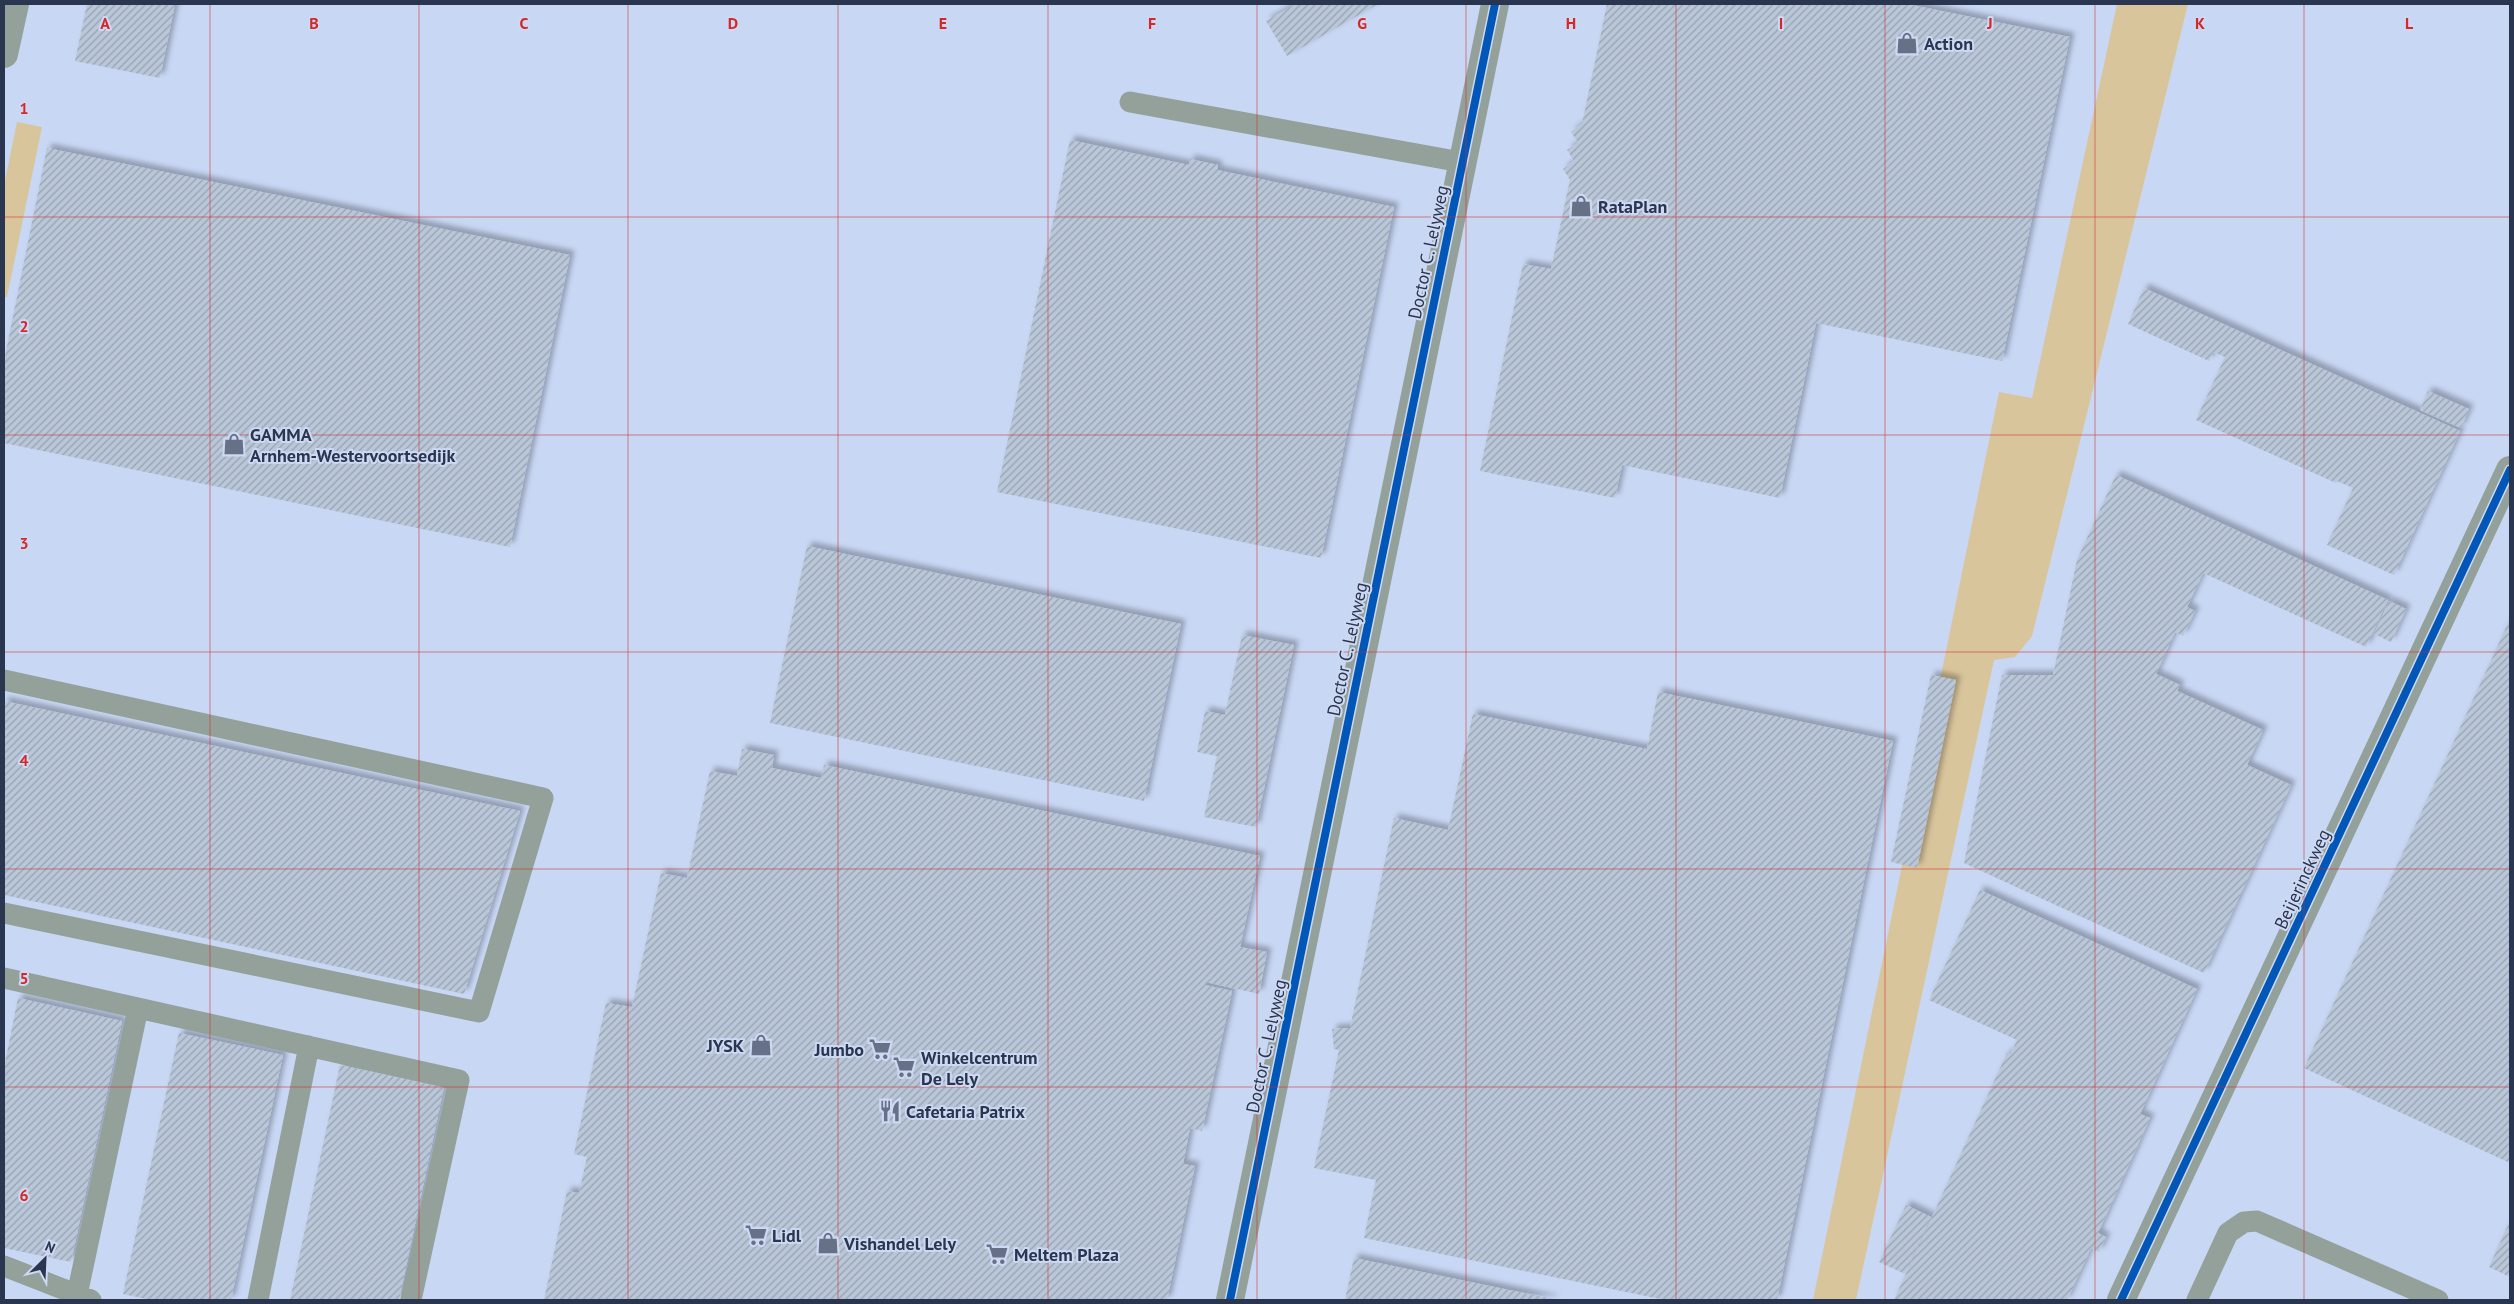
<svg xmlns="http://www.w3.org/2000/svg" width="2514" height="1304" viewBox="0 0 2514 1304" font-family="'PT Sans',sans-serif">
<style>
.built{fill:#c8d7f4}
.grass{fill:#d9c59c}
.building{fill:url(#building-hatch);filter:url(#shadow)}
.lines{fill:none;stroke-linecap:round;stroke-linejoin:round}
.service{stroke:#94a19a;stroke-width:21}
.minor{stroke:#94a19a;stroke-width:28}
.cycleway-casing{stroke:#cdd9f3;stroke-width:11}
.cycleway{stroke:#0057b8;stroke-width:8}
.grid{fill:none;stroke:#d62828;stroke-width:1;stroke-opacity:0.55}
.labels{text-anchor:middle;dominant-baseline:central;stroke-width:4;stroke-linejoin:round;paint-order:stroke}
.poi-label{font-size:18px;font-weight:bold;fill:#2a364f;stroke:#cdd9f3;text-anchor:start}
.street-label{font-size:18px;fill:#2a364f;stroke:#cdd9f3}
.grid-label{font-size:16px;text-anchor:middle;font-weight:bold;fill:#d62828;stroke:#cdd9f3;stroke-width:4;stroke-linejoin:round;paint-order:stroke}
</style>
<defs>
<pattern id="building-hatch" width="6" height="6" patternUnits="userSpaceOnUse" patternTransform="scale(1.25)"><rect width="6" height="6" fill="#b9c7d8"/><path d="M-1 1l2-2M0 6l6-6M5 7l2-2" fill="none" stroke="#97a2b2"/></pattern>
<filter id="shadow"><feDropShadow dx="4.5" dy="-4.5" stdDeviation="2.5" flood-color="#0004"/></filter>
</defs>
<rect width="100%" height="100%" fill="#d5dceb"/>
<path class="built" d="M4,4H2510V1300H4Z"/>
<path class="grass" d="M2117,4H2188L2032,636L2015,657L1994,660L1856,1300H1813L1999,392L2032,398Z
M17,122L42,127L7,297H4V185Z"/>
<path class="building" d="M87,4H175L160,78L75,61Z
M1296,4H1378L1287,56L1266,21Z
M1607,4H1907L2070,37L2002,361L1816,323L1780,498L1622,465L1615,498L1480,471L1523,264L1551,269L1570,180L1563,169L1574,161L1567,150L1578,143L1571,132L1582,124Z
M1070,140L1189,165L1190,159L1218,165L1217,170L1394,207L1321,558L997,492Z
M47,148L570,255L510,547L4,443V361Z
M2144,288L2460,431L2394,575L2327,545L2353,488L2337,481L2336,483L2196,420L2225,357L2213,352L2209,361L2128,324Z
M2428,391L2469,409L2461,428L2420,410Z
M2116,475L2388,600L2366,647L2203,573L2187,607L2195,611L2183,636L2175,632L2156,674L2180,685L2177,691L2263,730L2247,765L2291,785L2204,973L1964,863L2002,675H2053L2077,560Z
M807,546L1181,624L1144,801L770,723Z
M2389,601L2406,609L2391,642L2374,634Z
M2510,619V1163L2304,1068Z
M1242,635L1294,645L1256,827L1204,817L1217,756L1197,752L1205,711L1225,715Z
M1931,675L1956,680L1917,868L1891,862Z
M1658,692L1893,741L1777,1300H1665L1364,1238L1376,1180L1314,1168L1339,1050L1334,1049L1332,1029L1350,1028L1394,818L1448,830L1473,714L1647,749Z
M4,701L520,811L464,994L4,895Z
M742,749L774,755L772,768L821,778L824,765L1260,856L1240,947L1267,952L1259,994L1206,982L1205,985L1232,991L1202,1131L1190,1128L1183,1164L1195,1166L1167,1300H544L567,1191L579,1193L587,1157L574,1154L606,1003L632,1007L661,873L687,878L710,771L737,776Z
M1980,890L2197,989L2140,1114L2150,1118L2098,1233L2106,1237L2099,1252L2091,1248L2067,1300H1894L2007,1053L2010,1055L2017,1040L1929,1000Z
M18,998L122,1021L71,1262L4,1248V1068Z
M179,1033L283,1055L231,1300H151L123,1294Z
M340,1065L444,1087L399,1300H290Z
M1906,1205L1931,1217L1905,1274L1879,1262Z
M2510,1221V1277L2489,1267Z
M1354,1258L1553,1299V1300H1345Z"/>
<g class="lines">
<path class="service" d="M1130,102L1461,162
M4,680L543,798L479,1012L4,913
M4,978L459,1080L411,1300
M4,1266L91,1300
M77,1295L138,1008
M258,1300L309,1046
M2197,1300L2228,1233L2244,1222L2257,1221L2438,1300"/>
<path class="minor" d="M4,54L15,4
M1230,1300L1495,4
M2121,1300L2510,470"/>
<g class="cycleway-casing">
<path id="cycleway" d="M1230,1300L1495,4
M2121,1300L2510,470"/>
</g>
<use href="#cycleway" class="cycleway"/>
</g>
<path class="grid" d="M210,4V1300M419,4V1300M628,4V1300M838,4V1300M1048,4V1300M1257,4V1300M1466,4V1300M1676,4V1300M1885,4V1300M2095,4V1300M2304,4V1300M4,217H2510M4,435H2510M4,652H2510M4,869H2510M4,1087H2510"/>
<defs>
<g id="shop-bare" transform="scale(1.725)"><path d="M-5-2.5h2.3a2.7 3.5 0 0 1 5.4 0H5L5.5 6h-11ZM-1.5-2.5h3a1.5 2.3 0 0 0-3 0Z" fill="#667086" stroke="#cdd9f3" stroke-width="2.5" paint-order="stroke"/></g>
<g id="supermarket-bare" transform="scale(1.725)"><path d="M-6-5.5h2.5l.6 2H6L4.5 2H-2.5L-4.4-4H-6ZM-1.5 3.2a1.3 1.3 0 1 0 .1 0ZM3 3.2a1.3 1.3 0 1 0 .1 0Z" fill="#667086" stroke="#cdd9f3" stroke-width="2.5" paint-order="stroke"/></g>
<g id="restaurant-bare" transform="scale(1.725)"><path d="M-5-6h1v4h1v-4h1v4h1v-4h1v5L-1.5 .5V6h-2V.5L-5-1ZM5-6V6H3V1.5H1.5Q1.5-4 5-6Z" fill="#667086" stroke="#cdd9f3" stroke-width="2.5" paint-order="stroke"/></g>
</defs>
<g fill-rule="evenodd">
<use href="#shop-bare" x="1907" y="43"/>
<use href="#shop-bare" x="1581" y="206"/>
<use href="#shop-bare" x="234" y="444"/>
<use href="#shop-bare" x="761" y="1045"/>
<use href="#supermarket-bare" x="880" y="1049"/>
<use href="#supermarket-bare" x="904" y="1067"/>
<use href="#restaurant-bare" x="890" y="1111"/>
<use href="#supermarket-bare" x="756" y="1235"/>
<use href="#shop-bare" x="828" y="1243"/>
<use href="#supermarket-bare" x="997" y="1254"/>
</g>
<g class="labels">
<g class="poi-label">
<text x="1924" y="43">Action</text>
<text x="1598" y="206">RataPlan</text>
<text x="250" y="434">GAMMA<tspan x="250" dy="21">Arnhem-Westervoortsedijk</tspan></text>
<text x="744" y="1045" text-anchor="end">JYSK</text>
<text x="864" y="1049" text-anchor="end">Jumbo</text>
<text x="921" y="1057">Winkelcentrum<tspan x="921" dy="21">De Lely</tspan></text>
<text x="906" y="1111">Cafetaria Patrix</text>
<text x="772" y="1235">Lidl</text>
<text x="844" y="1243">Vishandel Lely</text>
<text x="1014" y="1254">Meltem Plaza</text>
</g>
<g class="street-label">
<text transform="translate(1428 252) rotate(-78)">Doctor C. Lelyweg</text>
<text transform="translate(1347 649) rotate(-78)">Doctor C. Lelyweg</text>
<text transform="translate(2302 879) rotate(-65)">Beijerinckweg</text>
<text transform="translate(1266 1046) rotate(-78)">Doctor C. Lelyweg</text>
</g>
</g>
<g class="grid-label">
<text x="105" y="29">A</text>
<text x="314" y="29">B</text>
<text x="524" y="29">C</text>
<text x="733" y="29">D</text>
<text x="943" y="29">E</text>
<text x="1152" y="29">F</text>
<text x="1362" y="29">G</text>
<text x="1571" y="29">H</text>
<text x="1781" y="29">I</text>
<text x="1990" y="29">J</text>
<text x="2200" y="29">K</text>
<text x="2409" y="29">L</text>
<text x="24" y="114">1</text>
<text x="24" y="332">2</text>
<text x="24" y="549">3</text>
<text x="24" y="766">4</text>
<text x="24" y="984">5</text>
<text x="24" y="1201">6</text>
</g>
<rect width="2514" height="1304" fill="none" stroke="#2a364f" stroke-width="10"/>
<g transform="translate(45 1259) rotate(24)" stroke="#cdd9f3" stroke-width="4" paint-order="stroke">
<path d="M0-4L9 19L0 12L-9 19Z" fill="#2a364f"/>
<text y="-8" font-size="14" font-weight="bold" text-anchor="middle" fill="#2a364f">N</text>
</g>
</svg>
